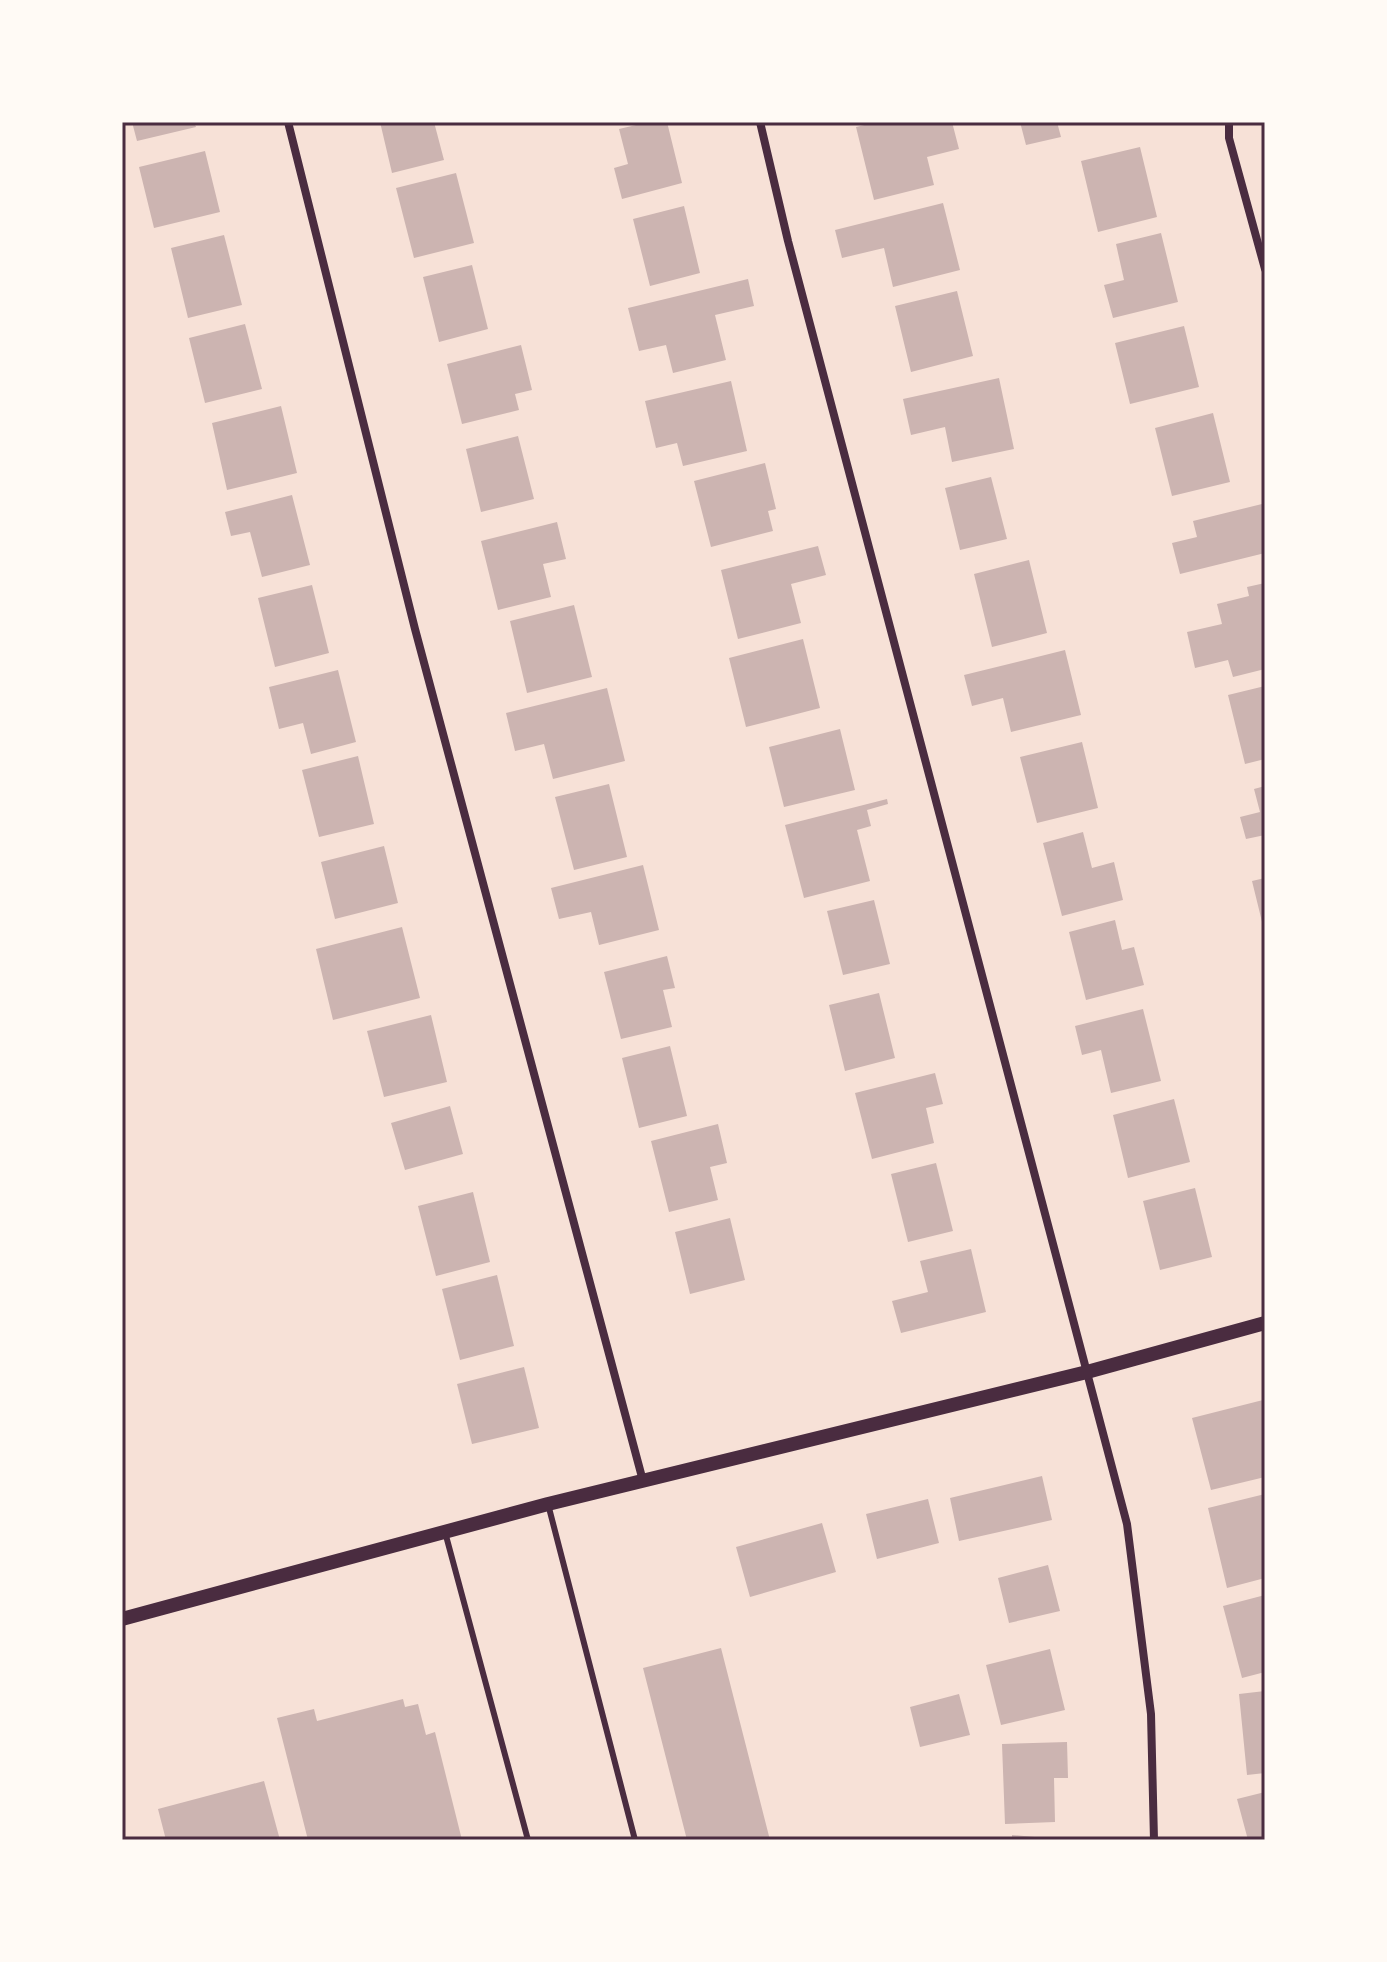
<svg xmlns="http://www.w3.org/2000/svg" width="1387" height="1962" viewBox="0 0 1387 1962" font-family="'DM Sans',sans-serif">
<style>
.building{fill:#ccb4b1}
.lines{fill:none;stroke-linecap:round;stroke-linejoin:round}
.service{stroke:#4a2c40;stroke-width:6}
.minor{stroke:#4a2c40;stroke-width:8}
.tertiary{stroke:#4a2c40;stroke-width:14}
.neatline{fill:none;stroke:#4a2c40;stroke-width:3}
</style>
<rect width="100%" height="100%" fill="#f7e1d7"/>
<path class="building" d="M132,122H194L196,127L137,141Z
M380,122H434L444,160L392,173Z
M649,122H667L682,183L622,199L614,168L628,164L619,129Z
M877,122H952L959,149L927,157L934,185L874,200L856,127Z
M1020,122H1057L1061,137L1026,145Z
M1140,147L1157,217L1098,232L1081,161Z
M205,151L220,212L154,228L139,167Z
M456,173L474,243L414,258L396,188Z
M943,203L960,270L893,287L884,248L842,258L835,230Z
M684,206L700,273L650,286L633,219Z
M1161,233L1178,302L1113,318L1104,285L1124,280L1116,244Z
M224,235L242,305L188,318L171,248Z
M472,265L488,329L439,342L423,277Z
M748,279L754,306L715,315L726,360L673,373L666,345L639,351L628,308Z
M957,291L973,356L911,372L895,306Z
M245,324L262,389L205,403L189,338Z
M1184,326L1199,387L1130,404L1115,343Z
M521,345L532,390L515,394L519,410L462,424L447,364Z
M999,378L1014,449L952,462L945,427L911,435L903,399Z
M731,381L747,451L683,466L677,443L656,448L645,401Z
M281,406L297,473L227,490L212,423Z
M1213,413L1230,482L1172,496L1155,428Z
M518,436L534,499L481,512L466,449Z
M765,463L776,509L768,511L773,531L711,547L694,481Z
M991,477L1007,539L960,550L945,488Z
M292,495L310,565L262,577L250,532L231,536L225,512Z
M1262,504L1265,517V553L1180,574L1172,543L1197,537L1193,521Z
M557,522L566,559L543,564L551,597L498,610L481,541Z
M818,546L826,575L791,584L801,623L738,639L721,570Z
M1029,560L1047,633L992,647L974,574Z
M1265,583V669L1233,677L1228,660L1195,668L1187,632L1222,624L1217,604L1249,596L1247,587Z
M312,585L329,653L275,667L258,598Z
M574,605L592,677L527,693L510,621Z
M803,639L820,708L746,727L729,658Z
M1065,650L1081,715L1011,732L1003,698L972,706L964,675Z
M338,670L356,742L311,754L303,723L279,729L269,687Z
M1265,686V759L1245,764L1228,695Z
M607,688L625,761L553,779L544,744L515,751L506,713Z
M840,729L855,790L784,807L769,747Z
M1082,742L1098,808L1037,823L1020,757Z
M358,756L374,824L319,837L302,770Z
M609,784L627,857L574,870L555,797Z
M1265,786V835L1246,839L1240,817L1260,812L1254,789Z
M887,799L888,804L867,810L871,826L857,830L870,881L804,898L785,825Z
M1083,832L1092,868L1114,862L1123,900L1062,916L1043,843Z
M384,846L398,903L335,919L321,862Z
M643,865L659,930L599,945L591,912L559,919L551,888Z
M1265,878V930H1264L1252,881Z
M874,900L890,964L843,975L827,911Z
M1115,920L1122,950L1134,947L1144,985L1086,1000L1069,932Z
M402,927L420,998L333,1020L316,949Z
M667,956L675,988L663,990L672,1027L621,1039L604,972Z
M879,993L895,1058L845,1071L829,1005Z
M1143,1009L1161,1081L1111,1093L1101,1050L1082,1055L1075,1026Z
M431,1015L447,1082L384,1097L367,1031Z
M670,1046L687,1116L639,1128L622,1058Z
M935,1073L943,1104L926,1108L934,1143L872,1159L855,1093Z
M1174,1099L1190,1162L1128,1178L1113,1115Z
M450,1106L463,1154L405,1170L391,1123Z
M718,1124L727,1163L710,1167L718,1200L669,1212L651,1141Z
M936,1163L953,1231L908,1242L891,1174Z
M1195,1188L1212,1257L1160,1270L1143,1201Z
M473,1192L490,1262L436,1276L418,1206Z
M730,1218L745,1280L690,1294L675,1232Z
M971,1249L986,1312L901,1333L892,1301L928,1292L920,1261Z
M497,1275L514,1346L460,1360L442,1289Z
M524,1367L539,1428L472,1444L457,1384Z
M1263,1400L1265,1477L1211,1490L1192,1418Z
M1042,1476L1052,1520L959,1541L950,1498Z
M1265,1494V1578L1227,1588L1208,1508Z
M928,1499L939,1543L877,1559L866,1514Z
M822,1523L836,1572L750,1597L736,1547Z
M1048,1565L1060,1611L1009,1623L998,1578Z
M1265,1595V1672L1242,1678L1223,1606Z
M721,1648L770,1840H687L643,1668Z
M1050,1649L1065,1710L1001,1725L986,1665Z
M1265,1691V1773L1247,1775L1239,1694Z
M959,1694L970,1735L920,1747L910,1707Z
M403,1699L405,1707L418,1704L426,1735L435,1732L462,1840H308L277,1718L314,1709L317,1721Z
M1067,1742L1068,1778H1054L1055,1822L1005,1824L1002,1744Z
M264,1781L280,1840H166L158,1809Z
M1265,1792V1840H1248L1237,1799Z
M1012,1835L1045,1838V1840H1012Z"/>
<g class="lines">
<path class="service" d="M548,1504L635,1840
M445,1532L528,1840"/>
<path class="minor" d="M288,122L415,629L643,1481
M760,122L788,241L1127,1524L1151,1714L1154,1840
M1229,122V138L1265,269"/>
<path class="tertiary" d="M122,1619L548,1504L1087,1372L1265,1323"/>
</g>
<rect width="1387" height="1962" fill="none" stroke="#fffaf5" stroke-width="248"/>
<rect x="124" y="124" width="1139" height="1714" class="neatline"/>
</svg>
